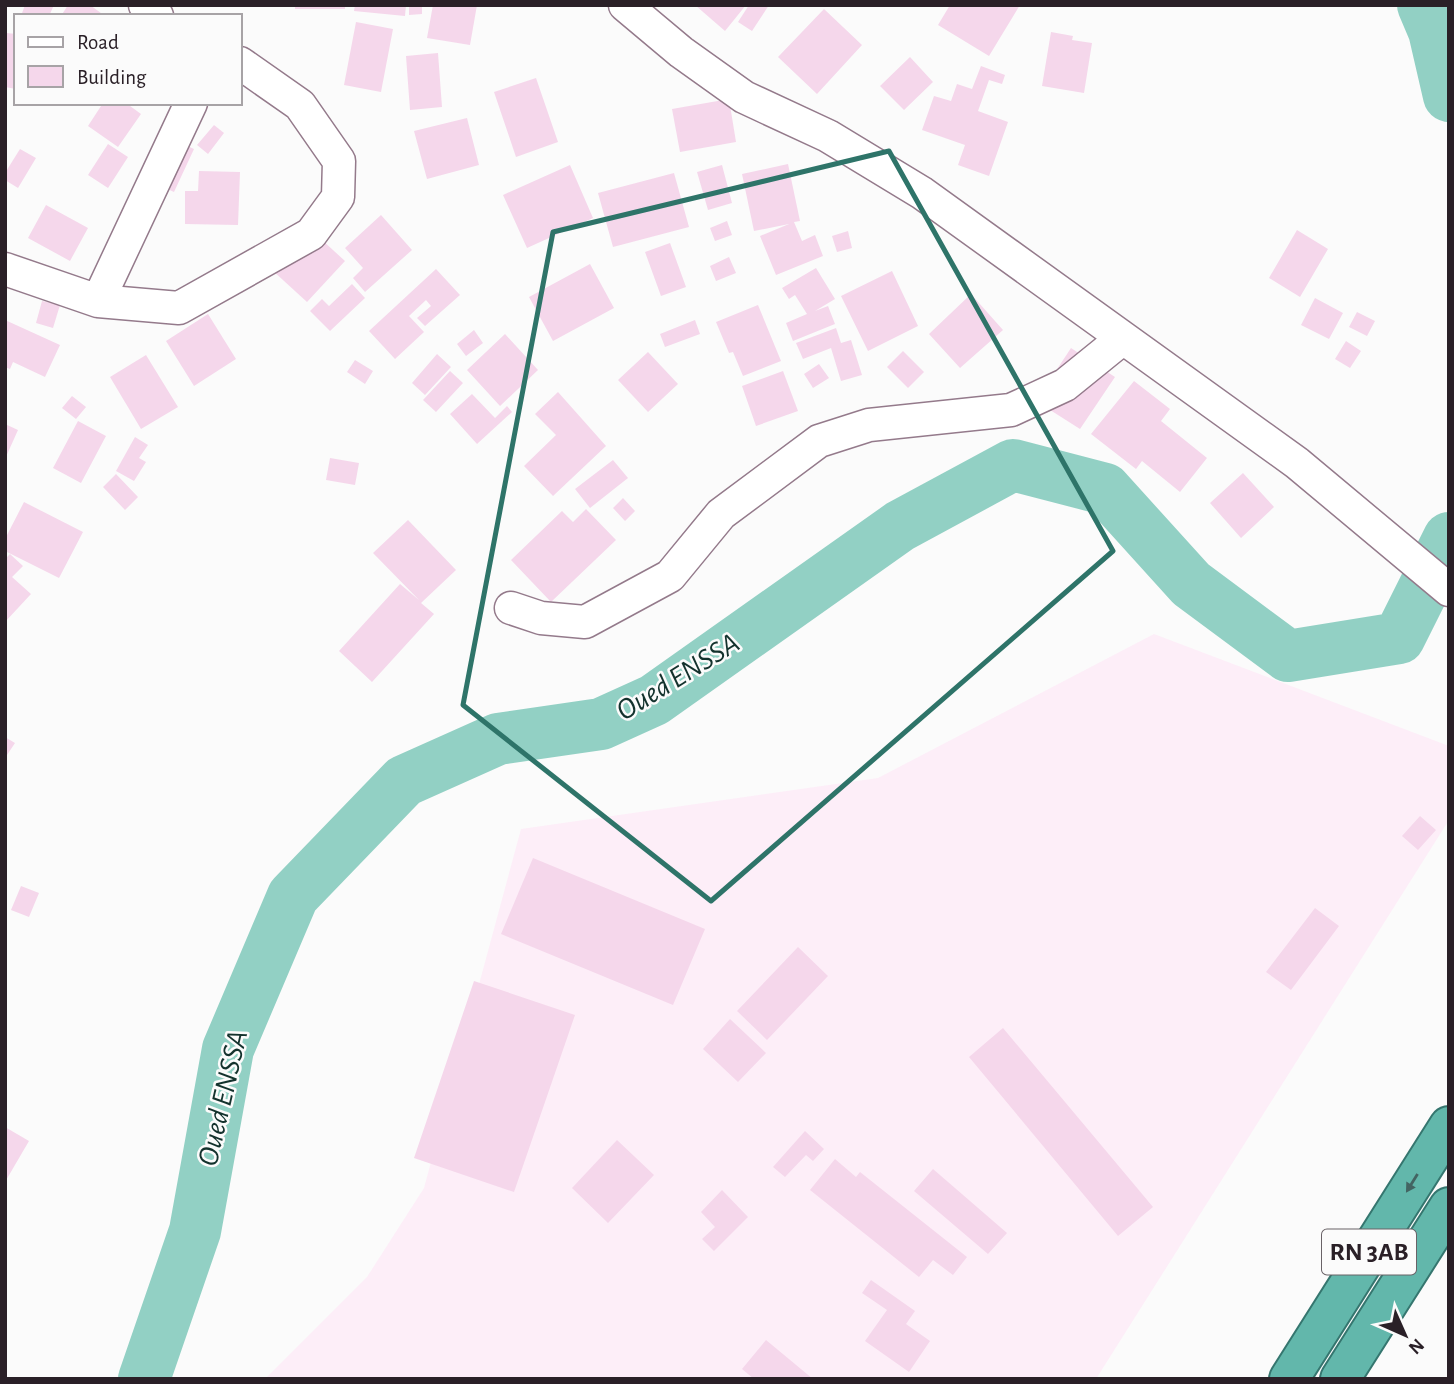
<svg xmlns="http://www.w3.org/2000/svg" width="1454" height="1384" viewBox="0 0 1454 1384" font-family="'Alegreya Sans',sans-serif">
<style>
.built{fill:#fdeef8}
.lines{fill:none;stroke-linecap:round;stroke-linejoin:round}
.river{stroke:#92d0c4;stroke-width:52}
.building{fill:#f5d7eb}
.minor-casing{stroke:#947a8b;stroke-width:35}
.trunk-casing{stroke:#35766f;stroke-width:42}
.minor{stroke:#fff;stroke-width:32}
.trunk{stroke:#62b7ab;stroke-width:38}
.oneway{fill:#436462}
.marked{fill:none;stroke:#2e7469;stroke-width:5;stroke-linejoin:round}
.labels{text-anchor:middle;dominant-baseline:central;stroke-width:5;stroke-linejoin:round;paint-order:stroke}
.shield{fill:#fbfbfb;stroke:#696267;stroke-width:2}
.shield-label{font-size:26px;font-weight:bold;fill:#2a2027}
.water-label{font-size:30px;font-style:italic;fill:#13322d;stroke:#fbfbfb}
</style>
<rect width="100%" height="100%" fill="#fbfbfb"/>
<path class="built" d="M1154,634L1449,746V820L1096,1379H265L367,1277L424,1188L521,829L878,778Z"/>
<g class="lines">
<path class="river" d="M1423,5L1434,31L1449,96
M144,1379L195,1231L228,1049L293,896L404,781L498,739L601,724L654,700L900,526L1013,465L1105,489L1191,584L1288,656L1399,638L1449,538"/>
</g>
<path class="building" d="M25,5H54L49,16H21Z
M68,5H90L105,16H61Z
M295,5H345V9H295Z
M355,5H406L405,16L354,11Z
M409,5H422V14L409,15Z
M433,5H477L470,45L427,38Z
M695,5H746L725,31Z
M749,5H769L752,31L738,22Z
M950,5H1020L989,56L938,25Z
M824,9L862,45L817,94L778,57Z
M356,22L393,29L381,92L344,85Z
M1051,32L1073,36L1072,40L1092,43L1084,93L1042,86Z
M7,33L16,34V89L5,87Z
M438,53L442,107L410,110L406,56Z
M910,57L933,82L904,110L880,86Z
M981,66L1005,75L1002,84L989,80L978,111L1008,122L989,176L958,165L965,145L922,130L934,96L951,101L957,84L972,89Z
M536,78L558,142L516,157L494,92Z
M729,99L736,142L680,152L672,109Z
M103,103H126L141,114L118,147L88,126Z
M467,118L479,165L427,179L414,131Z
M214,125L224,133L208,154L197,145Z
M161,134L194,149L174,192L141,177Z
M108,144L128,157L108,188L88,175Z
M20,149L36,158L18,188L5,180V173Z
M788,164L800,221L794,222L802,241L815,235L823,256L776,275L760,236L789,224L754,231L742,174Z
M570,165L593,218L527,248L503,195Z
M722,165L732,203L708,210L697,172Z
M199,171L240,172L238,225L185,224V191H198Z
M674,173L689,227L613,247L598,193Z
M46,205L88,228L70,261L28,238Z
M381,215L412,250L365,292L353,278L363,268L345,248Z
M727,221L732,235L715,241L710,228Z
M310,229L345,261L307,302L272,270Z
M1297,230L1328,249L1300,297L1269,278Z
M848,231L852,248L837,252L832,236Z
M670,243L686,287L661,296L645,252Z
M729,257L736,273L716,281L710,266Z
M590,264L614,308L553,341L529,297Z
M816,268L835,299L815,311L828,306L835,324L793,341L786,323L807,314L795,295L789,299L782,288Z
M436,269L460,295L425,326L417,318L431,306L426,300L409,316L424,332L395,359L369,331Z
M892,271L918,326L868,351L841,296Z
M352,284L365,298L330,331L310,311L322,299L329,306Z
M971,294L1003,330L960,368L929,334Z
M1315,298L1343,313L1329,339L1301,325Z
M42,301L60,305L53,328L36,323Z
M758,305L781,361L743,376L733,352L729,353L716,322Z
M1357,312L1375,321L1367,336L1349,327Z
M208,314L236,359L194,386L166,341Z
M5,320L60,345L45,377L13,362L10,369L5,367Z
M695,320L700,334L665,347L660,334Z
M836,328L841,343L851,340L862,375L841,381L831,348L803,359L796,343Z
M474,330L483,343L466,356L457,344Z
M505,334L538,370L500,406L467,370Z
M1346,341L1361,351L1350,368L1335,359Z
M1071,348L1115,377L1080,429L1036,401Z
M903,351L924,372L908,388L887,367Z
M648,352L678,384L648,412L618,380Z
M437,354L451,367L425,395L412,383Z
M146,355L178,407L141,429L110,377Z
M355,360L373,371L365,384L347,372Z
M819,364L829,378L813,388L804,374Z
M450,371L463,383L436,412L423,400Z
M783,371L798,411L756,426L742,386Z
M1134,381L1170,409L1161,421L1207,458L1180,492L1142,461L1136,469L1091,434Z
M558,392L606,446L553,496L524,466L556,435L535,414Z
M472,394L495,418L507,406L512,412L477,444L450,414Z
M72,396L86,407L76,419L62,408Z
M78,421L106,436L81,483L53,468Z
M5,424L18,430L5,459Z
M135,437L148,445L139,458L146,462L134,481L116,471Z
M330,458L359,463L355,485L326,480Z
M613,460L628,478L590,508L575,489Z
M1243,473L1274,507L1241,538L1210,503Z
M116,474L138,497L125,510L103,487Z
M623,498L635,511L625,521L613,508Z
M24,502L83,532L59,578L5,551V539Z
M586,509L616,540L551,602L511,560L562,511L573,522Z
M408,520L456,570L421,603L434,614L372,682L339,651L400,584L419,600L373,553Z
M10,554L23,566L12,577L31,594L5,622V559Z
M5,737L15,743L5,758Z
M1420,816L1436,830L1418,850L1402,836Z
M533,858L705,929L673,1005L501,934Z
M21,886L39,893L29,917L11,910Z
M1315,908L1339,926L1291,990L1266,972Z
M798,947L828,976L767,1040L737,1011Z
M474,981L575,1015L514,1192L414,1158Z
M730,1019L766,1053L738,1082L703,1049Z
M1003,1028L1153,1207L1118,1236L969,1057Z
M5,1127L29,1141L5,1182Z
M805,1131L824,1149L813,1161L806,1155L785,1177L773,1167Z
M617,1140L654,1175L608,1223L572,1188Z
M835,1159L856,1177L860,1172L967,1257L953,1275L933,1260L919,1277L810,1190Z
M933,1169L1007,1233L988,1254L914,1191Z
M722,1190L748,1217L714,1251L702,1239L715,1227L701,1212Z
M871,1280L915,1311L906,1324L930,1341L909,1372L865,1341L887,1310L862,1293Z
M766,1340L813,1379H754L742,1369Z"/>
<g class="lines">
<g class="minor-casing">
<path id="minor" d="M145,5L157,16
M625,5L681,52L744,97L828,136L922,193L1297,463L1449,590
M5,269L98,301L179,308L311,234L338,197L339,161L300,105L240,63
M98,301L191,103
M511,608L541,618L585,622L670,576L721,514L819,441L869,425L1011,410L1065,385L1123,338"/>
</g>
<g class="trunk-casing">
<path id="trunk" d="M1289,1379L1449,1126
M1340,1379L1449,1207"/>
</g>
<use href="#minor" class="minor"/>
<use href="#trunk" class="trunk"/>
</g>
<defs><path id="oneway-solid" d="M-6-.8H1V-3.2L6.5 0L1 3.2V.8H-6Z" transform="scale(1.75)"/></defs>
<use class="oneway" href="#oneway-solid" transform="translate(1412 1183) rotate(122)"/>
<path class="marked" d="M889,151L1113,551L711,901L463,705L553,232Z"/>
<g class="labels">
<rect class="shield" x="1322" y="1229.5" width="94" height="45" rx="5"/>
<g class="shield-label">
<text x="1369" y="1252">RN 3AB</text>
</g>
<g class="water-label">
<text transform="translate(678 677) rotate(-32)">Oued ENSSA</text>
<text transform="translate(223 1098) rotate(-77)">Oued ENSSA</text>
</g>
</g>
<rect width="1454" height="1384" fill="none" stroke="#2a2027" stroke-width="14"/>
<rect x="14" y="14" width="228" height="91" fill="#fbfbfb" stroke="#a7a3a6" stroke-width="2"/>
<rect x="28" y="37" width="35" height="10" fill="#ffffff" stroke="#a7a3a6" stroke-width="2"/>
<text x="77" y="49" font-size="21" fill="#2a2027">Road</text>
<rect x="28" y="66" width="35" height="21" fill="#f5d7eb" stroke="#a7a3a6" stroke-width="2"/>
<text x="77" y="84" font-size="21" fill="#2a2027">Building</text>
<g transform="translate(1405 1335) rotate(135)" stroke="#fbfbfb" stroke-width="5" paint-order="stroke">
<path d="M0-5L12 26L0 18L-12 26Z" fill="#2a2027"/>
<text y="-10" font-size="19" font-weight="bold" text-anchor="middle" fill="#2a2027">N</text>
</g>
</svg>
